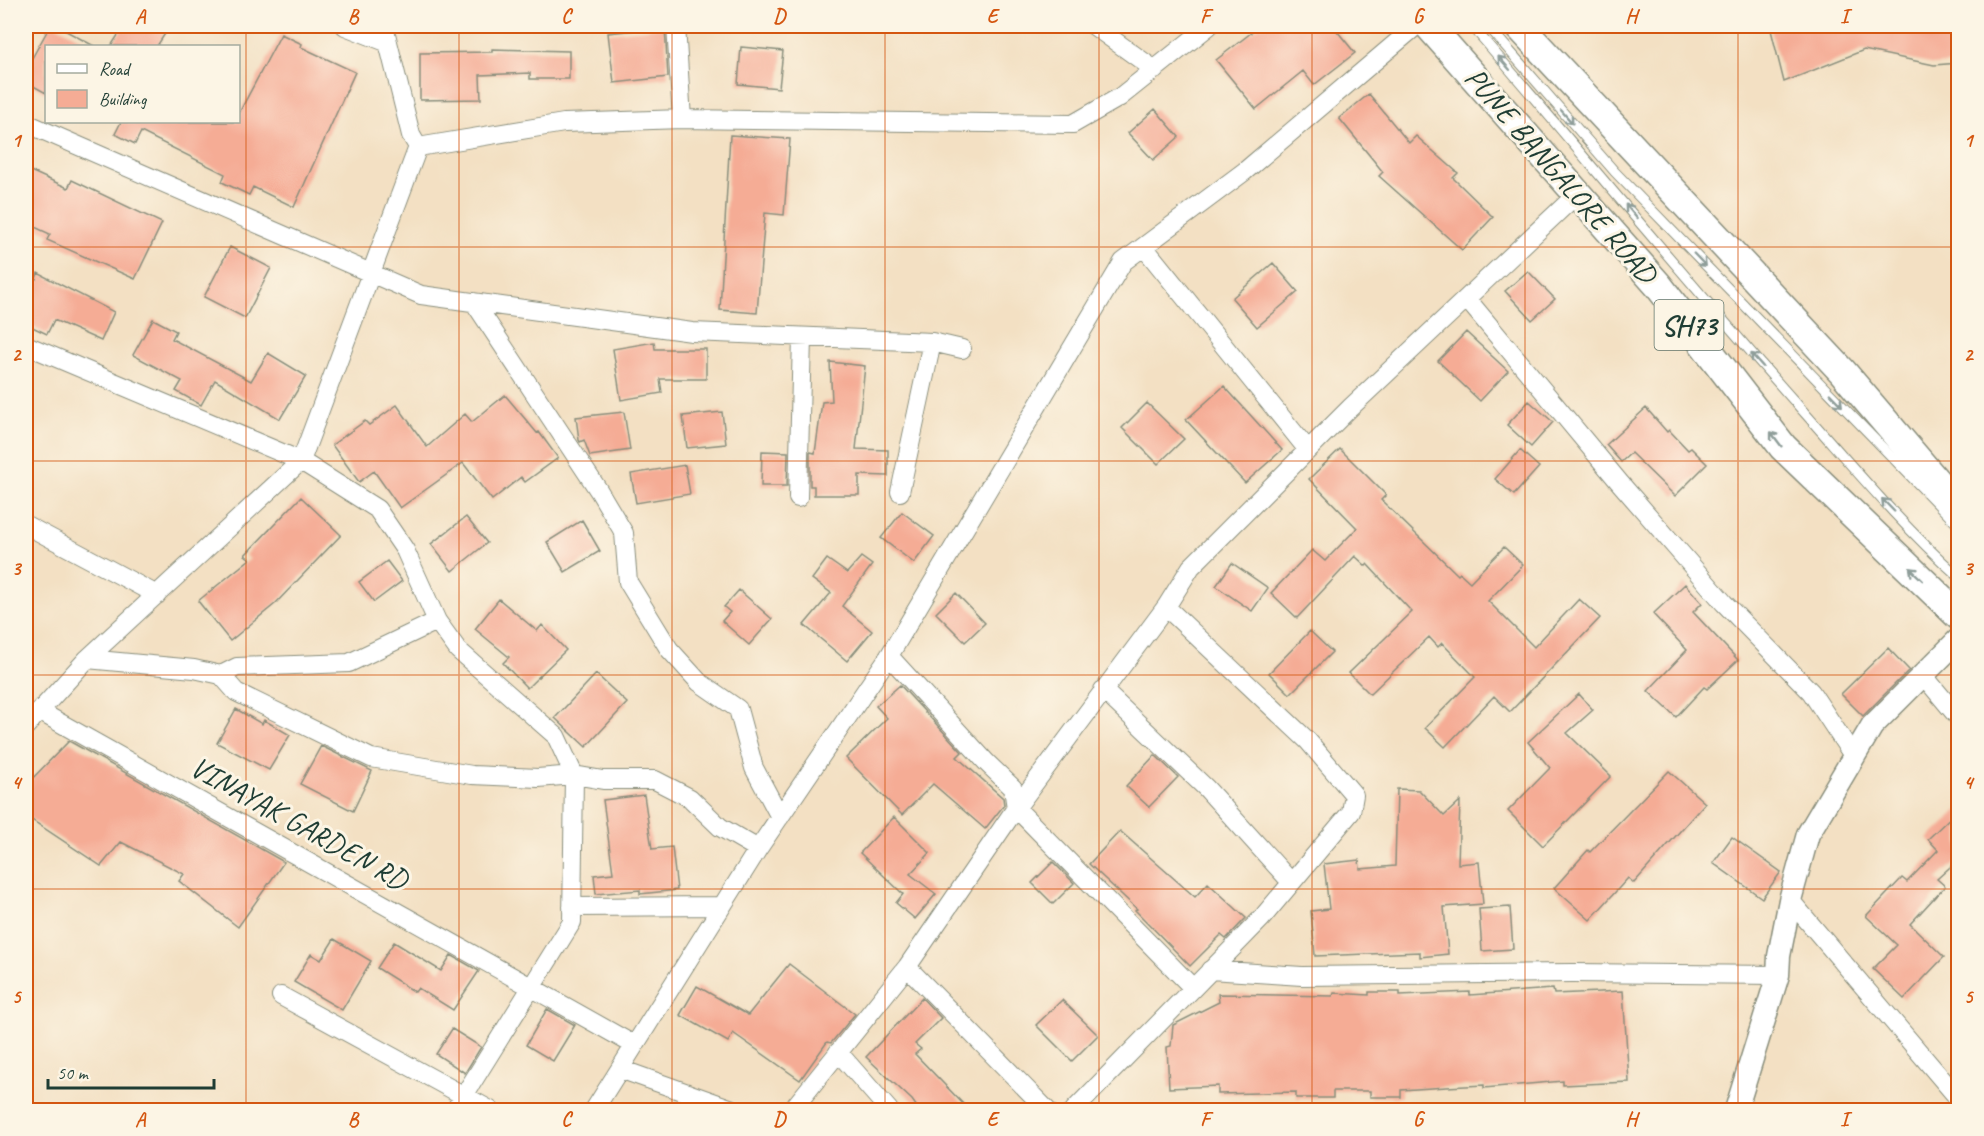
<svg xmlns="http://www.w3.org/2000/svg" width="1984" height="1136" viewBox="0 0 1984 1136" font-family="Caveat,sans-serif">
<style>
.building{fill:#f5ac95}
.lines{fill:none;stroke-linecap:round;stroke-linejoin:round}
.service-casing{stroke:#898e7c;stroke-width:11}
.minor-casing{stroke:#898e7c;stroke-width:20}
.tertiary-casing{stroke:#898e7c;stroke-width:25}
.primary-casing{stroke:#898e7c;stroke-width:31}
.service{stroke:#fff;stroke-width:9}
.minor{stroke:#fff;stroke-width:18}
.tertiary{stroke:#fff;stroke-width:22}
.primary{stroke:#fff;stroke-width:28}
.oneway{stroke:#8f9e9a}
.grid{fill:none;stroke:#d45610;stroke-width:1.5;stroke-opacity:0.55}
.labels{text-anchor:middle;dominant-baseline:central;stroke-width:6;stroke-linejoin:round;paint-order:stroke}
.shield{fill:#fcf5e5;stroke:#617469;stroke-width:1.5}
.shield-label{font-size:28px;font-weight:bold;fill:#1f3d34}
.street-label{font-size:30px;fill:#1f3d34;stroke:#fcf5e5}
.neatline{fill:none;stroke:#d45610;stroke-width:2}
.grid-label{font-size:20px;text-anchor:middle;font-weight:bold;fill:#d45610}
</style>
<rect width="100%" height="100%" fill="#fcf5e5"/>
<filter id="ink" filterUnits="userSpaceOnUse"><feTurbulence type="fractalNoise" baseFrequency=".0167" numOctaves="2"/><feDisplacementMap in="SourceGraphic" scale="12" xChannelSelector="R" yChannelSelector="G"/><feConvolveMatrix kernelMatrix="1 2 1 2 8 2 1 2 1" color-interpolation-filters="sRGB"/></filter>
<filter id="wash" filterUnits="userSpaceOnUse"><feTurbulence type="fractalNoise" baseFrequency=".008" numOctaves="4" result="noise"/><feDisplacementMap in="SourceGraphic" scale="24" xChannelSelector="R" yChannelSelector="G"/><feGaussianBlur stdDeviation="1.35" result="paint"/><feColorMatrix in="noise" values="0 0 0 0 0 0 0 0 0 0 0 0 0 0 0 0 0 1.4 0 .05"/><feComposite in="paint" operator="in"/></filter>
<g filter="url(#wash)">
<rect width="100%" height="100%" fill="#f3e0c3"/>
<g id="blocks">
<path class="building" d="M50,26H57L94,46H46V93L26,82V69Z
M124,26H170L157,46H111Z
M1260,26H1333L1355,53L1314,85L1303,71L1256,109L1216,60Z
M1770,26H1959V63L1934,65L1864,50L1784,82Z
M665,27L668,77L614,83L608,33Z
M281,34L302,44L301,47L355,72L294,207L253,187L249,195L222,182L225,174L141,132L135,144L115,134L121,122H238V115Z
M741,47L783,51L779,88L738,84Z
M492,49L569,51V79H530V73L480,75L481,99L420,100V53L492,52Z
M1369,94L1409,143L1416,136L1458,173L1453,178L1493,217L1462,250L1379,176L1383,172L1339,118Z
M1155,109L1179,137L1153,160L1128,133Z
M730,135L790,139L784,215L765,213L757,313L720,310Z
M26,169L68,188L72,180L162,223L135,279L47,240L50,234L26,223Z
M230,247L271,268L245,318L204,297Z
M1273,263L1298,292L1257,327L1232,298Z
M1528,271L1555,299L1532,320L1505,291Z
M26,273L36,279L38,273L114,312L101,341L54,320L47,334L26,324Z
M153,319L176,331L172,339L251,381L268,353L306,376L280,419L215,380L201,405L176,391L182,381L133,355Z
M1466,332L1508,371L1480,401L1438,361Z
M654,342L655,349H706V379H660L662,393L621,400L613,349Z
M830,362L865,366L856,449L888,450V476L859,475V495H814V486H810V452L815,453L822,402L832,401Z
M1224,386L1282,450L1245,483L1186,420Z
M505,395L537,433L539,432L558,458L525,482L521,477L492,500L463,463L400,508L374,471L359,482L332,445L365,421L369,425L397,405L427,447L465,414L472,422Z
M1529,401L1553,422L1531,447L1507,425Z
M1147,403L1184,439L1158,464L1122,428Z
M1646,408L1667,432L1669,430L1688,450L1691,448L1707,464L1675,496L1631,453L1621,462L1606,445Z
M624,412L630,450L590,456L584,440L580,442L579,440L576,417Z
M722,412L726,444L687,448L683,416Z
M1340,449L1386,495L1381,500L1458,575L1460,573L1470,582L1504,547L1523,565L1488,601L1534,647L1579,599L1600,618L1510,712L1494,696L1445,747L1425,728L1475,677L1442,643L1438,647L1429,637L1370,694L1349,673L1412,612L1367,564L1366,566L1355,556L1297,618L1271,593L1312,550L1325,561L1357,528L1309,479Z
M1520,450L1539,467L1514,495L1495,479Z
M762,451L788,452L787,486H761Z
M685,465L690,494L636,503L631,474Z
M301,497L341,535L275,604L230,641L198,601L250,559L245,555Z
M902,512L934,536L914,563L881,538Z
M466,517L487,543L452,571L431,544Z
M582,520L600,551L565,572L547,542Z
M861,557L872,565L842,606L872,631L847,661L804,625L831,593L812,579L827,559L847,573Z
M387,561L402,581L374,602L359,582Z
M1232,563L1268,588L1252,611L1216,586Z
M1685,584L1702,603L1693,612L1738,660L1707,689L1704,687L1676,717L1648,691L1687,650L1653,614Z
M739,590L772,619L749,645L722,621L730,612L724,607Z
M956,593L985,623L965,642L936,613Z
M499,599L537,631L542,625L566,650L527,688L503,663L509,657L475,629Z
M1310,631L1332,652L1290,694L1269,673Z
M1888,648L1909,670L1863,716L1841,694Z
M596,674L627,703L586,747L555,718Z
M900,685L962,752L957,757L1003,798L1004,805L985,829L933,784L902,815L846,758L887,718L876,706Z
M1579,694L1593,710L1567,733L1611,776L1543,846L1508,811L1550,768L1528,742Z
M236,709L262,724L264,720L290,735L269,770L217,743Z
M69,741L284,862L238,927L179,881L184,874L121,842L101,866L26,816V785Z
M321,746L372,771L353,811L300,784Z
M1155,755L1178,777L1149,807L1126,786Z
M1669,771L1705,803L1634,883L1628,878L1590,920L1554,888L1588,850L1590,852Z
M1397,789L1419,790L1444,816L1460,801L1458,864L1479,862L1483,904L1444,907L1448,954L1420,957V952L1315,956L1311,911L1329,909L1324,864L1359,860L1360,869L1395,866Z
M644,795L652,849L672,847L677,890L640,894V890L596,894L594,875L613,873L603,800Z
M1959,809V859L1937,879L1945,886L1910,924L1944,957L1904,999L1873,969L1897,945L1866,916L1902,878L1907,882L1938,850L1928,839Z
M894,817L930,853L910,874L936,894L915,919L896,903L903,894L860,853Z
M1120,831L1195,897L1208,883L1246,918L1226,939L1221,935L1190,966L1135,910L1137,909L1089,864Z
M1732,837L1781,872L1762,898L1713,863Z
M1053,862L1074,883L1053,904L1032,883Z
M1510,907L1513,949L1482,951L1479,909Z
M334,939L371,961L342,1010L294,982L311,954L321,960Z
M394,942L441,971L451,955L479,971L453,1010L418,988L415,992L377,968Z
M789,964L855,1014L831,1043L827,1042L800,1080L733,1033L728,1042L680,1015L697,986L748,1015Z
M1553,989L1554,994L1623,991L1629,1082L1563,1085V1081L1484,1088V1085L1447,1087L1401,1090V1097H1370V1091H1333V1098H1296V1092L1218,1094V1086L1169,1088L1167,1047L1171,1046L1173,1025L1219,1002L1218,994L1333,996L1334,993L1369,995V992H1400V995L1470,992V995Z
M922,998L941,1018L915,1044L921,1049L915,1054L969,1110H919L912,1100L866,1057Z
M1062,1000L1098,1035L1072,1061L1036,1025Z
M547,1009L575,1025L553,1061L526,1045Z
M452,1029L481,1047L465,1073L436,1054Z"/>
</g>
</g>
<g filter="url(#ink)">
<use href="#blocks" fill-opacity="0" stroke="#898e7c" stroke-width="1.5"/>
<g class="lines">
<g class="service-casing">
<path id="service" d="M1472,26C1583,154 1690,285 1803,411C1853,467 1902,526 1958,576
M1488,26L1615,172L1958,525"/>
</g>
<g class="minor-casing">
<path id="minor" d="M345,26L386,42
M384,26L411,135L418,147L564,123L682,119L1073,124L1120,97L1209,26
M676,26L682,119
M1094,26L1155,70
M26,123L421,295L692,332L932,342L962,349
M418,147L301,461L377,509L405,550L437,621L458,650L556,736L574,775L572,922L455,1110
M1144,247L1308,450
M1467,299L1620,483L1724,603L1811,692L1854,757
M474,302L599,491L624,533L628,582L669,649L699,682L738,709L754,768L780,817
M26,345L301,461L87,659L26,726
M900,492L932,342
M798,498L802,337
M26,525L157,595
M889,656L987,763L1013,788L1016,808L1193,988
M87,659L194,669L221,675L237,667L349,663L437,621
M221,675L236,692L371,758L472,775L538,778L574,775L603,780H655L690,798L720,827L758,849
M1923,675L1958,717
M1103,690L1206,788L1291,882
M39,711L634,1045
M1790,900L1958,1098
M572,907L722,906
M907,967L1047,1110
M1210,970L1302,976L1573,973L1778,975
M281,996L490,1110
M838,1052L889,1110
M620,1069L735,1110
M594,1110L758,849L889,656L1123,262L1245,171L1416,26
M792,1110L907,967L1016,808L1166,607L1191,567L1350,408L1576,195
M1074,1110L1261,919L1351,812L1354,795L1308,741L1166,607"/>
</g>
<g class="tertiary-casing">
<path id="tertiary" d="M1736,1110L1778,975L1779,956L1790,900L1808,834L1872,726L1958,640"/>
</g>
<g class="primary-casing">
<path id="primary" d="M1429,26L1658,285L1783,447L1958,615
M1519,26L1842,371L1946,493L1958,503"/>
</g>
<use href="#service" class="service"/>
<use href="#minor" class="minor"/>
<use href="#tertiary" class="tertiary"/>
<use href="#primary" class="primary"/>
</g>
<defs><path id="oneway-shaft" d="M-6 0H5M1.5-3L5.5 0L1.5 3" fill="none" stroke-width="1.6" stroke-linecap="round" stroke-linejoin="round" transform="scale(1.5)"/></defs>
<g class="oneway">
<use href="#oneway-shaft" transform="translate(1504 63) rotate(-131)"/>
<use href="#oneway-shaft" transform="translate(1567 117) rotate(49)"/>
<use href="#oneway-shaft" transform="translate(1631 211) rotate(-129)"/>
<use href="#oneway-shaft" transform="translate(1700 260) rotate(46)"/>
<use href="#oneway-shaft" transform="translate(1757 360) rotate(-132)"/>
<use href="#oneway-shaft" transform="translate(1836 400) rotate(46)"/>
<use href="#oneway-shaft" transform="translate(1776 439) rotate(-127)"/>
<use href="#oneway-shaft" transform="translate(1888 505) rotate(-134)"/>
<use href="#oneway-shaft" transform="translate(1916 574) rotate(-136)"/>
</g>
</g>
<path class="grid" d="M246,26V1110M459,26V1110M672,26V1110M885,26V1110M1099,26V1110M1312,26V1110M1525,26V1110M1738,26V1110M26,247H1958M26,461H1958M26,675H1958M26,889H1958"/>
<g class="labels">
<rect class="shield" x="1654.5" y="300" width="69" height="50" rx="4.5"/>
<g class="shield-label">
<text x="1689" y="325">SH73</text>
</g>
<g class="street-label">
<text transform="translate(1561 175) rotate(49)">PUNE BANGALORE ROAD</text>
<text transform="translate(299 823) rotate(29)">VINAYAK GARDEN RD</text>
</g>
</g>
<rect width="1984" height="1136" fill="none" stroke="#fcf5e5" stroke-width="66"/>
<rect x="45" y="45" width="195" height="78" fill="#fcf5e5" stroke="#a4ab9e" stroke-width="1.5"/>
<rect x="57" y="64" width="30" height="9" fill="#ffffff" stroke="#a4ab9e" stroke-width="1.5"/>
<text x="99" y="75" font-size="18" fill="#1f3d34">Road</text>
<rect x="57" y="90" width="30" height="18" fill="#f5ac95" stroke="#a4ab9e" stroke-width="1.5"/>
<text x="99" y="105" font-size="18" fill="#1f3d34">Building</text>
<path d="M48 1079v9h166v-9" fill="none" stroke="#1f3d34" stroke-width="3"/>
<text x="57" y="1079" font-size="18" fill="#1f3d34" stroke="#fcf5e5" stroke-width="4.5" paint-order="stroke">50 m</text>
<rect x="33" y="33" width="1918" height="1070" class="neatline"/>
<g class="grid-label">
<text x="140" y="23">A</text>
<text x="353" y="23">B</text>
<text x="566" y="23">C</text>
<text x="779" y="23">D</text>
<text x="992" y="23">E</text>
<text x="1205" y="23">F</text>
<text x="1418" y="23">G</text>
<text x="1631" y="23">H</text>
<text x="1844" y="23">I</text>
<text x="16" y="147">1</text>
<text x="1968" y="147">1</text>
<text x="16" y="361">2</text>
<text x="1968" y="361">2</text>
<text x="16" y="575">3</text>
<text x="1968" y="575">3</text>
<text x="16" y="789">4</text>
<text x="1968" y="789">4</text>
<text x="16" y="1003">5</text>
<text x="1968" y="1003">5</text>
<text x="140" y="1126">A</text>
<text x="353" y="1126">B</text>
<text x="566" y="1126">C</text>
<text x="779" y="1126">D</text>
<text x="992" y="1126">E</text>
<text x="1205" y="1126">F</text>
<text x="1418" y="1126">G</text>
<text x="1631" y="1126">H</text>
<text x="1844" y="1126">I</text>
</g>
</svg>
